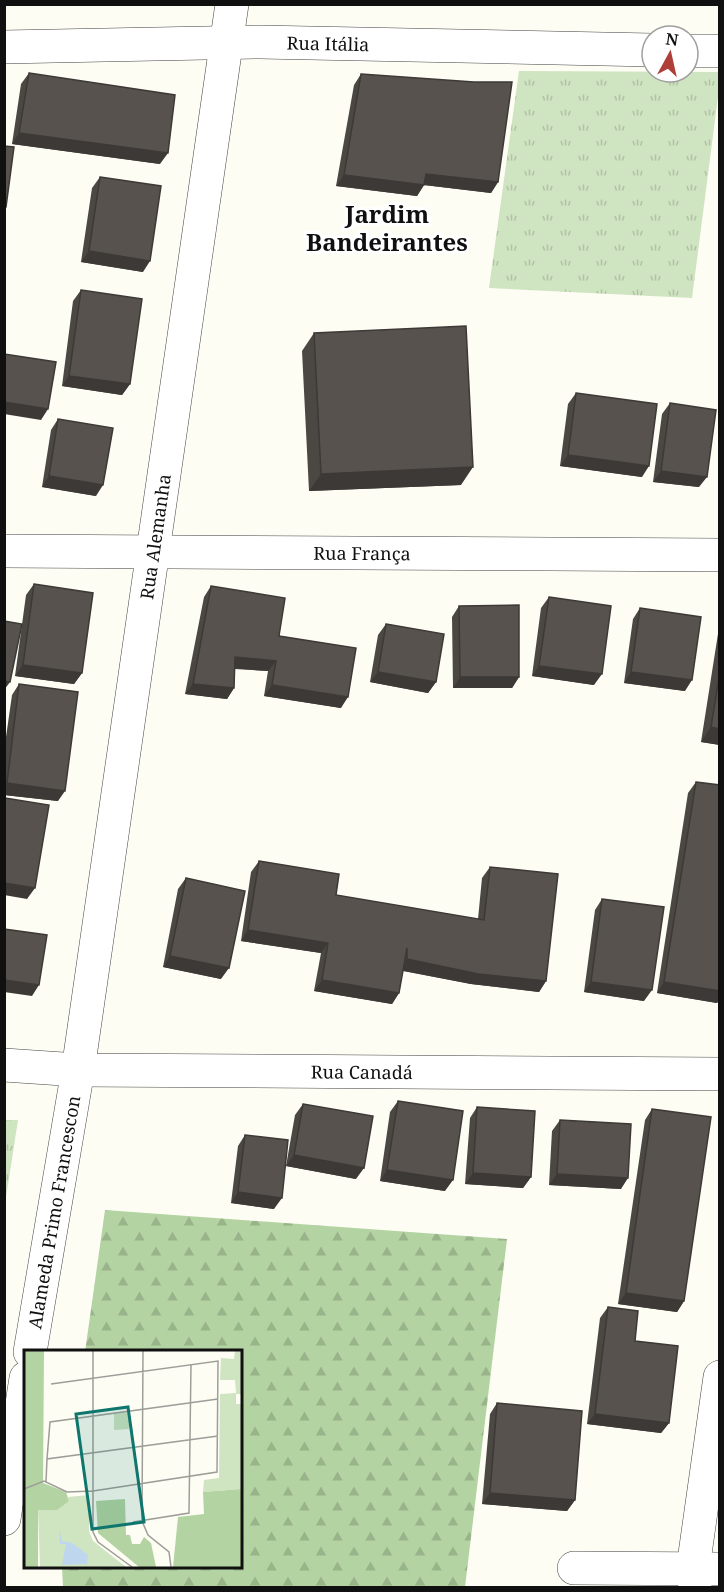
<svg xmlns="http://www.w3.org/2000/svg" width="724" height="1592" viewBox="0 0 724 1592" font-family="'Noto Serif',serif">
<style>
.grass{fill:url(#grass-tufts)}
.forest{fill:url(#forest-firs)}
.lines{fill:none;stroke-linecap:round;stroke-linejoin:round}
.minor-casing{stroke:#434343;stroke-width:34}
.minor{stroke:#fff;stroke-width:33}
.wall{fill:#4b4742}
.shaded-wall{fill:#3d3936}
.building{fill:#57524d;stroke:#3d3936;stroke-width:1.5}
.labels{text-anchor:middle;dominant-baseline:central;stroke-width:6;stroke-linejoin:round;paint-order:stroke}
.street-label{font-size:18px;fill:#101010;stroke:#fff}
.district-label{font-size:24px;font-weight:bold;fill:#101010;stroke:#fff}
.inset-road{fill:none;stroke:#9e9e99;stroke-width:1.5}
.view{fill:#0f766e;fill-opacity:0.15;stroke:#0f766e;stroke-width:3}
.inset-edge{fill:none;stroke:#101010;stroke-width:3}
</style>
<defs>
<pattern id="grass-tufts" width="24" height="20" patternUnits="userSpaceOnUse" patternTransform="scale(1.5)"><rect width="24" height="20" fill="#cfe4c1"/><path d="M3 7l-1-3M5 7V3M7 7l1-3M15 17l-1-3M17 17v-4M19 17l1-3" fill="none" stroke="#b1c3a5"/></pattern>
<pattern id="forest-firs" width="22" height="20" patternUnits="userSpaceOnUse" patternTransform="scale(1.5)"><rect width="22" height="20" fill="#b3d3a2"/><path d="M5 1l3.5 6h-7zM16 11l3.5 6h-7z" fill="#99b48a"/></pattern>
</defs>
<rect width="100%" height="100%" fill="#fdfdf4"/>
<path class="grass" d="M519,71L719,72V89L692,298L489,288Z
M5,1120H18L5,1204L4,1120Z"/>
<path class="forest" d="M105,1210L507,1239L465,1587H63L62,1567L240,1566V1352H85Z"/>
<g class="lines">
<g class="minor-casing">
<g id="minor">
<path id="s1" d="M4,47L260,42L652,50"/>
<path d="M688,51H720"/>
<path id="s2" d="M4,551L720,555"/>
<path id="s3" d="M4,1065L78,1070L720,1074"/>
<path id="s4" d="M30,1352L78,1070L232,4"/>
<path d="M4,1519L26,1378"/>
<path d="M574,1568L720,1569"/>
<path d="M695,1588L693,1568L720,1377"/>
</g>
</g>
<use href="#minor" class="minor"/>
</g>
<path class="wall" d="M29,73L160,164L12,144L21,84Z
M361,74L498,182L491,193L424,185L417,196L336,186L354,85Z
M100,177L143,272L81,262L92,188Z
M81,290L130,384L122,395L62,386L73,301Z
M314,333L461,485L309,491L302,351Z
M576,393L642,477L560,466L568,404Z
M670,403L699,487L653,482L662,414Z
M58,419L96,496L42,487L51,430Z
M34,584L82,673L74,684L15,676L26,595Z
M211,586L279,636L341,708L264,696L268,671L235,669L234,688L227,699L185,694L204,597Z
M549,597L594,685L532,676L541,608Z
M459,606L519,677L512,688H453L452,617Z
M640,608L685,691L624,683L633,619Z
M720,621V745L701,742Z
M386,624L436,682L428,693L370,682L378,635Z
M19,684L58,801L4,795V751L12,695Z
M696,782L720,785V999L717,1003L657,993L688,793Z
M259,861L336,895L478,919L482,878L490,867L546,981L539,992L471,984L403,971L399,993L392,1004L314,991L321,953L241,941L251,872Z
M186,878L221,979L163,967L178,889Z
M602,899L644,1001L584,992L595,910Z
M398,1101L445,1191L380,1181L390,1112Z
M303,1104L356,1179L286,1166L295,1115Z
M477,1107L531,1177L523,1188L465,1184L470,1118Z
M652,1109L684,1301L677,1312L618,1304L645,1120Z
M560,1120L621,1189L549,1185L552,1131Z
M245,1135L274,1209L231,1203L238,1146Z
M608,1307L635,1341L669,1423L661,1433L587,1424L600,1318Z
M497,1403L575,1500L567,1511L482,1504L490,1414Z"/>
<path class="shaded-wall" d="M19,133L168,153L160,164L12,144Z
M426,174L498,182L491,193L424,185L417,196L336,186L344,175Z
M89,251L150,261L143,272L81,262Z
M69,376L130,384L122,395L62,386Z
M4,402L48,409L41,420L4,414Z
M568,455L649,466L642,477L560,466Z
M473,467L461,485L309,491L321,474Z
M661,471L707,477L699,487L653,482Z
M49,476L103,485L96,496L42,487Z
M235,657L276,661L268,671L227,668Z
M23,665L82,673L74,684L15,676Z
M539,666L602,674L594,685L532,676Z
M378,672L436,682L428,693L370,682Z
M631,672L692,680L685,691L624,683Z
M460,677H519L512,688H453Z
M4,681L10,682L4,690Z
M193,684L234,688L227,699L185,694Z
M272,685L348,697L341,708L264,696Z
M711,727L720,729V745L701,742Z
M7,783L65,791L58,801L4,795V786Z
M4,883L35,888L27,899L4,895Z
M248,930L328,943L321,953L241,941Z
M170,956L229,968L221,979L163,967Z
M407,959L546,981L539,992L471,984L399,970Z
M4,980L39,985L32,996L4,992Z
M322,980L399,993L392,1004L314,991Z
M591,982L652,990L644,1001L584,992Z
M664,982L720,991V999L717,1003L657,993Z
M294,1155L364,1168L356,1179L286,1166Z
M387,1170L453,1180L445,1191L380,1181Z
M473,1173L531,1177L523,1188L465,1184Z
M557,1174L628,1178L621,1189L549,1185Z
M238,1192L282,1198L274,1209L231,1203Z
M626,1293L684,1301L677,1312L618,1304Z
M595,1414L669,1423L661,1433L587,1424Z
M490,1493L575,1500L567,1511L482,1504Z"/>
<path class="building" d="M29,73L175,95L168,153L19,133Z
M361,74L474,82H512L498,182L426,174L424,185L344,175Z
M4,146L14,147L6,207H4Z
M100,177L161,186L150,261L89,251Z
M81,290L142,299L130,384L69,376Z
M466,326L473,467L321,474L314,333Z
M4,354L56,362L48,409L4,402Z
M576,393L657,404L649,466L568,455Z
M670,403L716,410L707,477L661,471Z
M58,419L113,428L103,485L49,476Z
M34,584L93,593L82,673L23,665Z
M211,586L285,598L279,636L356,648L348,697L272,685L276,661L235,657L234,688L193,684Z
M549,597L611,606L602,674L539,666Z
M519,605V677H460L459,606Z
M640,608L701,617L692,680L631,672Z
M4,621L22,624L10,682L4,681Z
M386,624L444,634L436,682L378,672Z
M720,672V729L711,727Z
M19,684L78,692L65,791L7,783Z
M696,782L720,785V991L664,982Z
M5,798L49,805L35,888L4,883Z
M259,861L339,874L336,895L484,920L490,867L558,874L546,981L478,974L407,959V948L399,993L322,980L328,943L248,930Z
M186,878L245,891L229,968L170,956Z
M602,899L664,907L652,990L591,982Z
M4,929L47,935L39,985L4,980Z
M398,1101L463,1111L453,1180L387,1170Z
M303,1104L373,1116L364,1168L294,1155Z
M477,1107L535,1111L531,1177L473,1173Z
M652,1109L711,1117L684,1301L626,1293Z
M560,1120L631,1124L628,1178L557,1174Z
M245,1135L288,1140L282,1198L238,1192Z
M608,1307L638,1311L635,1341L678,1346L669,1423L595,1414Z
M497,1403L582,1411L575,1500L490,1493Z"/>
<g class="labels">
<g class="street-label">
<text stroke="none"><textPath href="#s1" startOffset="324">Rua Itália</textPath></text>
<text stroke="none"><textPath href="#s4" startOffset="825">Rua Alemanha</textPath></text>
<text stroke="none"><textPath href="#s2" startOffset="358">Rua França</textPath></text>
<text stroke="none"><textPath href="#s3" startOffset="358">Rua Canadá</textPath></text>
<text stroke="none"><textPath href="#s4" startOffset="142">Alameda Primo Francescon</textPath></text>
</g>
<g class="district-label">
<text x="387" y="213">Jardim<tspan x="387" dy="28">Bandeirantes</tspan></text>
</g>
</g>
<g transform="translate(24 1350)">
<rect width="218" height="218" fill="#fdfdf4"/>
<path d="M211,1H217V44H212V54H217V139L179,142L180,130L195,128L196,44L212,43L211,30H196L197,8L210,9ZM105,62V79L90,80V64ZM65,145V181L69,191L102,217H16L14,159L45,151L44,147Z" fill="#cfe4c1"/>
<path d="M0,1H20L19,133L42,142L45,151L33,160H14V217H0ZM217,139V217H149L154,167L180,164L179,142ZM101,149L102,185H106L108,194H116L120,187L127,193L132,217H115L74,183L72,151Z" fill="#b3d3a2"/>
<path d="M35,179L38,191L48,193L64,205L63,214L38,215L42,194H36Z" fill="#bed7ef"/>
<path class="inset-road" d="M69,1V182L74,192L108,217M119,1L118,171L124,185L145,202L147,217M23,109L26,72L194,49M22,132L23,109L194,86M0,139L20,131L43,142L69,141L193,122L194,11L27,34M109,172L165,163L167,14"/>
<path class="view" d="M104,57L120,172L68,179L52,64Z"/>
<rect width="218" height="218" class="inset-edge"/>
</g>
<rect width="724" height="1592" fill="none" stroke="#101010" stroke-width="12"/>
<g transform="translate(670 54) rotate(8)"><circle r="28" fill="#ffffff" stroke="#9f9f9f" stroke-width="1.5"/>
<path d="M0-4.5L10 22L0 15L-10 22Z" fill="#ae4039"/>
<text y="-9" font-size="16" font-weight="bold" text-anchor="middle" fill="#101010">N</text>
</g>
</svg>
